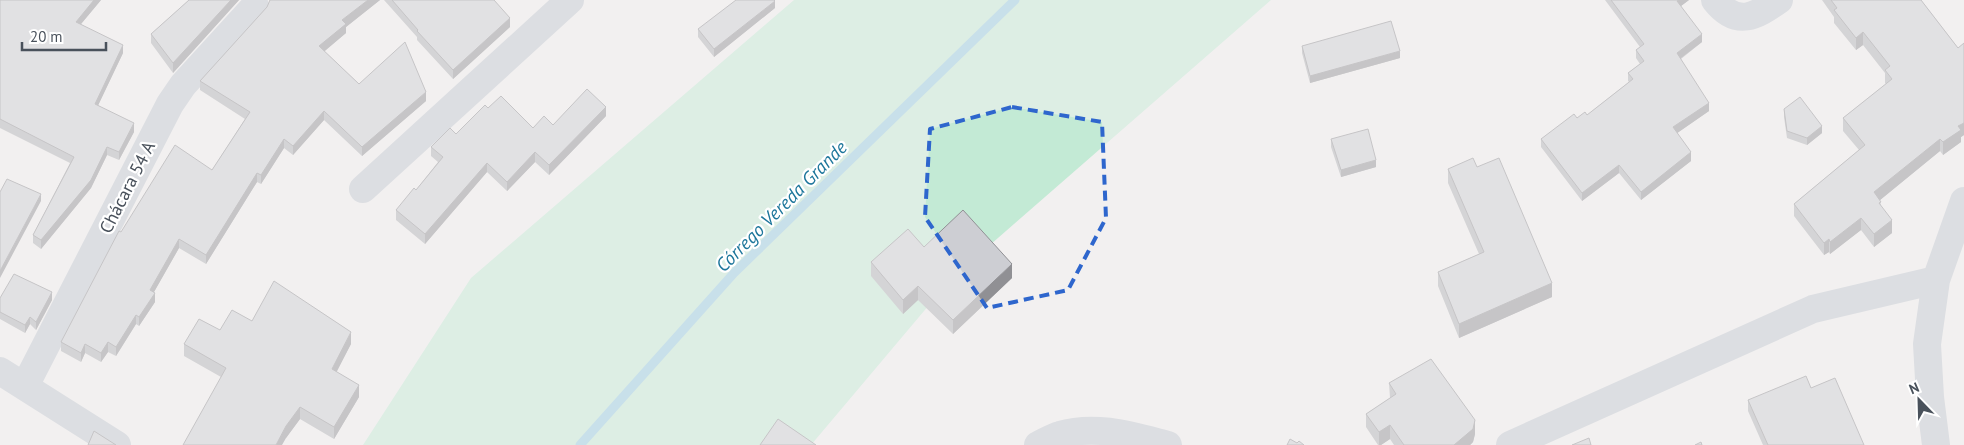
<svg xmlns="http://www.w3.org/2000/svg" width="1964" height="445" viewBox="0 0 1964 445" font-family="'PT Sans',sans-serif">
<style>
.green{fill:#c3ead5}
.lines{fill:none;stroke-linecap:round;stroke-linejoin:round}
.stream{stroke:#95cce2;stroke-width:9}
.minor{stroke:#c2c8d0;stroke-width:28}
.wall{fill:#b0b1b5}
.shaded-wall{fill:#909094}
.building{fill:#cdced3;stroke:#909094}
.marked{fill:none;stroke:#2e66cd;stroke-width:4;stroke-dasharray:10 6;stroke-linejoin:round}
.labels{text-anchor:middle;dominant-baseline:central;stroke-width:4.5;stroke-linejoin:round;paint-order:stroke}
.street-label{font-size:18px;fill:#49515b;stroke:#fff}
.water-label{font-size:19px;font-style:italic;fill:#1d769b;stroke:#fff}
</style>
<rect width="100%" height="100%" fill="#f2f0f0"/>
<path class="green" d="M794,0H1271L951,279L811,445H363L471,278Z"/>
<g class="lines">
<path class="stream" d="M580,445L734,273L1015,0"/>
<path class="minor" d="M1715,0C1737,28 1756,16 1779,0
M363,189L570,0
M0,371L117,445
M25,386L170,104L183,85L255,6
M1038,445C1045,442 1052,437 1060,435C1096,424 1133,436 1168,445
M1510,445L1813,309L1936,280
M1936,445L1930,397L1927,344L1936,280L1964,201"/>
</g>
<path class="wall" d="M0,0H101L81,24L123,53L98,105L134,132L119,160L107,155L91,188L41,249L33,243V235L70,163L0,128Z
M189,0H239L173,73L151,43V34Z
M269,0H380L346,27V33L324,51L359,84L426,101L362,156L324,120L293,155L284,148L261,184L257,182L206,264L179,248L154,292L155,302L139,326L136,324L116,356L108,352L101,362L85,353L81,362L61,351V342L121,232L212,170L245,119L200,90V81L267,7L270,1Z
M384,0H494L510,27L453,79L417,40V37Z
M1605,0H1689L1681,6L1702,42L1681,59L1709,111L1677,133L1691,161L1641,200L1619,173L1582,201L1541,147V139L1577,118L1587,115L1629,82L1628,81V73L1640,64L1636,58V50L1640,47Z
M1822,0H1921L1958,48L1964,43V135L1961,137V142L1943,155L1940,151L1880,200L1881,206L1892,233L1874,247L1861,230L1830,254L1829,252L1824,255L1794,216V204L1859,150L1843,131V118L1886,84L1885,83V73L1863,45L1856,50L1834,23V17Z
M775,8L714,57L698,37V29Z
M1302,46L1400,58L1310,83L1302,53Z
M488,108L533,128L606,116L549,175L535,162L507,191L487,172L425,244L396,220V210L416,190L438,162L431,156V147L456,134Z
M1784,109L1822,133L1807,145L1787,138L1784,117Z
M1331,139L1376,167L1341,177L1331,147Z
M1477,167L1552,297L1459,338L1438,286V272L1479,254L1448,183V169Z
M924,247L1012,278L953,334L918,300L903,314L871,276V262Z
M0,298L52,300L36,330L30,324L25,333L0,319Z
M252,321L351,344L336,371L359,397L334,439L300,419L286,438L221,377L184,356V344L220,330Z
M1389,383L1475,434L1473,442L1470,445H1394L1390,439L1381,445H1378L1366,427V414L1390,398Z
M1811,388L1864,445H1763L1748,411V400Z"/>
<path class="shaded-wall" d="M94,0H101L76,30V22Z
M231,0H239L173,73V63Z
M368,0H380L346,27V33L319,56V46L342,20Z
M1679,0H1689L1677,9V1Z
M775,1V8L714,57V49Z
M510,18V27L453,79V70Z
M1863,32V45L1856,50V38Z
M1702,34V42L1677,61V53Z
M123,45V53L95,112V104Z
M1400,51V58L1310,83V76Z
M426,92V101L362,156V147Z
M1709,103V111L1673,136V127Z
M606,107V116L549,175V165Z
M324,111V120L293,155V146Z
M134,123V132L119,160V152Z
M1964,123V135L1961,137V142L1943,155V142L1958,126Z
M1822,126V133L1807,145V138Z
M284,139V148L261,184V175Z
M1940,139V151L1874,205V192Z
M107,147V155L91,188L41,249V240Z
M535,152V162L507,191V182Z
M1691,152V161L1641,200V192Z
M1376,160V167L1341,177V170Z
M487,163V172L425,244V234Z
M1619,165V173L1582,201V193Z
M257,173V182L206,264V255Z
M41,194V201L0,278V271Z
M1861,218V230L1830,254V242Z
M1892,220V233L1874,247V234Z
M179,239V248L150,299V290Z
M1829,239V252L1824,255V243Z
M1012,264V278L953,334V320Z
M1552,283V297L1459,338V324Z
M918,286V300L903,314V300Z
M52,292V300L36,330V322Z
M155,293V302L139,326V317Z
M136,315V324L116,356V347Z
M30,317V324L25,333V325Z
M351,332V344L332,381V369Z
M108,342V352L101,362V353Z
M85,344V353L81,362V353Z
M359,385V397L334,439V427Z
M300,407V419L286,438L282,445H276L286,426Z
M1475,420V434L1473,442L1470,445H1454Z
M1390,425V439L1381,445H1379V432Z"/>
<path class="building" d="M0,0H94L76,22L123,45L95,104L134,123L119,152L107,147L91,180L41,240L33,235L74,157L0,119Z
M189,0H231L173,63L151,34Z
M270,0H368L342,20L346,24L319,46L359,84L405,42L426,92L362,147L324,111L293,146L284,139L261,175L257,173L206,255L179,239L150,290L155,293L139,317L136,315L116,347L108,342L101,353L85,344L81,353L61,342L119,231L121,232L175,145L212,170L250,112L200,81L267,7Z
M392,0H494L510,18L453,70L417,31L418,30Z
M736,0H774L775,1L714,49L698,29Z
M1611,0H1679L1677,1L1702,34L1677,53L1709,103L1673,127L1691,152L1641,192L1619,165L1582,193L1541,139L1574,114L1577,118L1585,112L1587,115L1633,79L1628,73L1644,61L1636,50L1644,44Z
M1831,0H1921L1958,48L1964,43V123L1958,126L1961,130L1943,142L1940,139L1874,192L1881,202L1879,203L1892,220L1874,234L1861,218L1830,242L1829,239L1824,243L1794,204L1865,145L1843,118L1892,79L1885,70L1890,66L1863,32L1856,38L1834,10L1837,8Z
M1391,21L1400,51L1310,76L1302,46Z
M587,89L606,107L549,165L535,152L507,182L487,163L425,234L396,210L414,188L416,190L443,157L431,147L450,128L456,134L485,105L488,108L501,96L533,128L544,116L553,125Z
M1800,97L1822,126L1807,138L1787,131L1784,109Z
M1368,129L1376,160L1341,170L1331,139Z
M1473,158L1477,167L1499,158L1552,283L1459,324L1438,272L1484,252L1448,169Z
M7,179L41,194L0,271V192Z
M963,210L1012,264L953,320L918,286L903,300L871,262L908,229L924,247Z
M14,274L52,292L36,322L30,317L25,325L0,312V298Z
M274,281L351,332L332,369L359,385L334,427L300,407L286,426L276,445H183L226,368L184,344L199,319L220,330L232,310L252,321Z
M1431,359L1475,420L1473,429L1454,445H1404L1390,425L1379,432L1366,414L1396,394L1389,383Z
M1806,376L1811,388L1835,378L1864,445H1768L1748,400Z
M778,419L816,445H760Z
M94,431L116,445H88Z
M1589,438L1591,445H1572Z
M1290,439L1297,443L1299,441L1304,445H1287Z
M1701,442L1702,445H1695Z"/>
<path d="M0 0H1964V445H0ZM1012,107L1102,122L1106,218L1068,290L987,308L925,217L930,129Z" fill="#f2f0f0" fill-opacity=".55" fill-rule="evenodd"/>
<path class="marked" d="M1012,107L1102,122L1106,218L1068,290L987,308L925,217L930,129Z"/>
<g class="labels">
<g class="street-label">
<text transform="translate(127 187) rotate(-63)">Chácara 54 A</text>
</g>
<g class="water-label">
<text transform="translate(781 206) rotate(-45)">Córrego Vereda Grande</text>
</g>
</g>
<g transform="translate(1919 400) rotate(337)" stroke="#ffffff" stroke-width="4" paint-order="stroke">
<path d="M0-4L9 19L0 12L-9 19Z" fill="#49515b"/>
<text y="-8" font-size="14" font-weight="bold" text-anchor="middle" fill="#49515b">N</text>
</g>
<path d="M22 42v8h84v-8" fill="none" stroke="#49515b" stroke-width="2.5"/>
<text x="30" y="42" font-size="15" fill="#49515b" stroke="#ffffff" stroke-width="4" paint-order="stroke">20 m</text>
</svg>
